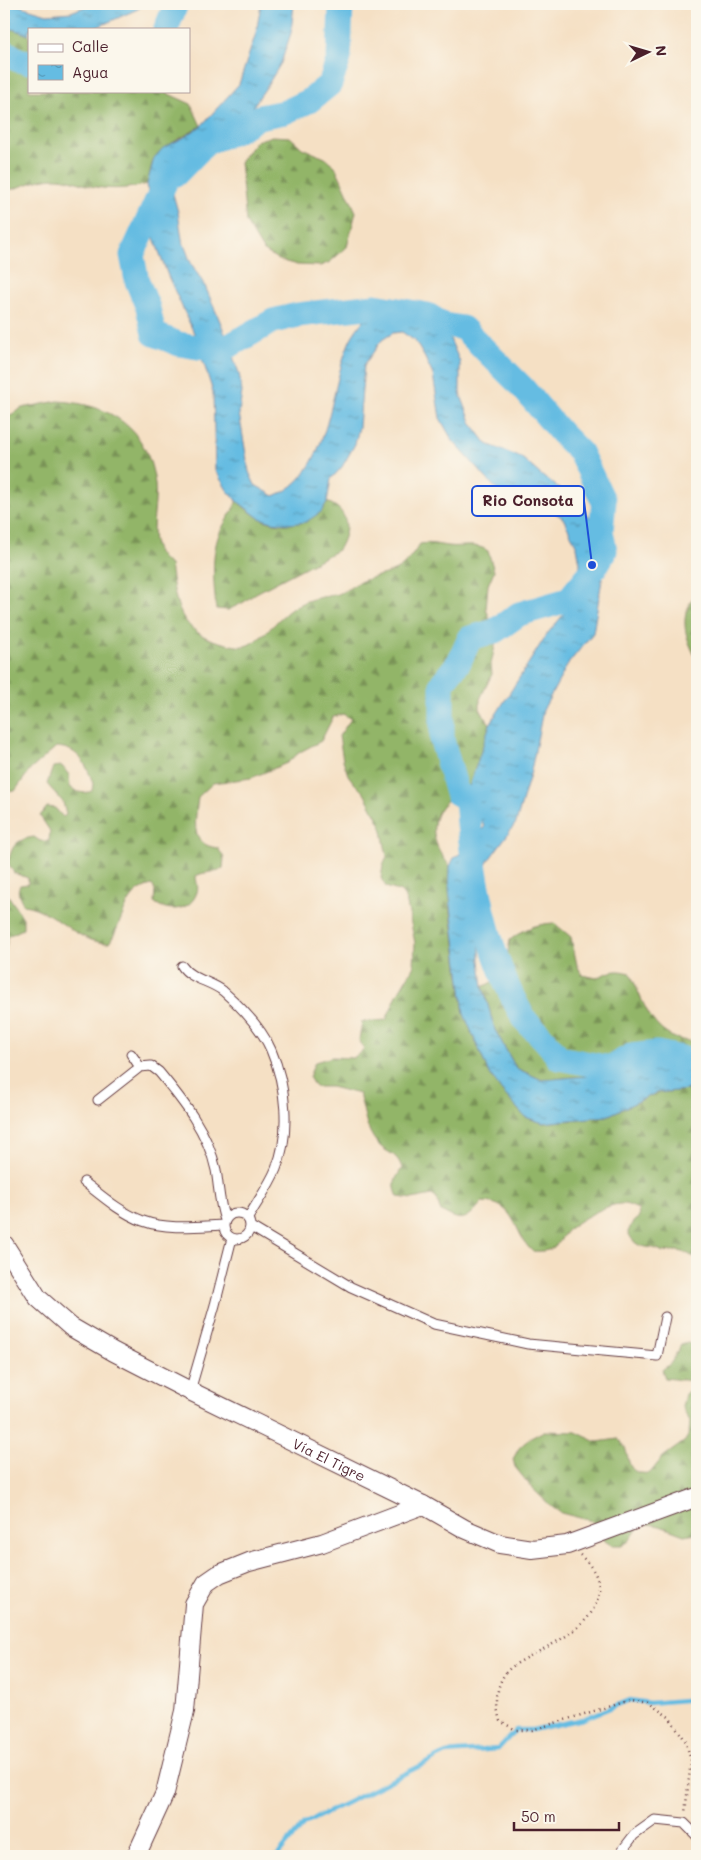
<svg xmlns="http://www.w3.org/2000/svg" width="701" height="1860" viewBox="0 0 701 1860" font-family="Mali,sans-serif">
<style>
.forest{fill:url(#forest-firs);stroke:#6e6a4a}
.water{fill:url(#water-ripples);stroke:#586e86}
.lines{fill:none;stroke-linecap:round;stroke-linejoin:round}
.stream{stroke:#65bce2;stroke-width:4.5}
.river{stroke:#65bce2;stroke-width:25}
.lane-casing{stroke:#643c42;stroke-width:11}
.street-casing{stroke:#643c42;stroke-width:20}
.path{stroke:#643c42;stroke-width:2.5;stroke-dasharray:1 4;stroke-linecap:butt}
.lane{stroke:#fff;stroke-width:9}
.street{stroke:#fff;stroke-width:18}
.labels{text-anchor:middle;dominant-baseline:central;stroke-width:5;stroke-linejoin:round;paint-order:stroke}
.street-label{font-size:14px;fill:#4a1f2b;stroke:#fbf7ec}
.leader{fill:none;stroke:#1d4ed8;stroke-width:2}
.callout-dot{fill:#1d4ed8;stroke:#fbf7ec;stroke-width:2}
.callout{fill:#fbf7ec;stroke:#1d4ed8;stroke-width:2}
.callout-label{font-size:15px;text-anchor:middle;font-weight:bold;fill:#4a1f2b}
</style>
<defs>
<pattern id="forest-firs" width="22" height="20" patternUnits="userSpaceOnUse" patternTransform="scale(1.25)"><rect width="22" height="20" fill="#92b568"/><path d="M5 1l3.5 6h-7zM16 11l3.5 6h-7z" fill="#799356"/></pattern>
<pattern id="water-ripples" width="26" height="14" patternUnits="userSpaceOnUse" patternTransform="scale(1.25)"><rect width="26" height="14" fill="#65bce2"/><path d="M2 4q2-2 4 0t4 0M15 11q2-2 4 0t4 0" fill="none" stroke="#5598b7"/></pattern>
</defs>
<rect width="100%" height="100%" fill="#fbf7ec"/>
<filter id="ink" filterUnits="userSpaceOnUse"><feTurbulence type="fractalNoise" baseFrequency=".02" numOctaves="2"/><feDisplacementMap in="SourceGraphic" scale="10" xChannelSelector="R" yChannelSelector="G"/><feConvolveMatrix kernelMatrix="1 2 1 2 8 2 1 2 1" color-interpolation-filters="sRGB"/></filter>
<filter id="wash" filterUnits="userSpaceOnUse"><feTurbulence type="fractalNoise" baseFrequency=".0096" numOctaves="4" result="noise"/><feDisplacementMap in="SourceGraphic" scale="20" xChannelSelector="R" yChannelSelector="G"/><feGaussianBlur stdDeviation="1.12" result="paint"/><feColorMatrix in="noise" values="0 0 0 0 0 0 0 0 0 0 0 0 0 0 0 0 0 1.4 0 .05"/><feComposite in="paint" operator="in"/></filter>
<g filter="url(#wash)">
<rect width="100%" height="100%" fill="#f5e0c4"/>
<path class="forest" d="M4,26L29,35V91H162L191,104L201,126C189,134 163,146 155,157C151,164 150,175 147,184C127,190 106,190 86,185C77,182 66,178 56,178C37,178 22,188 4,191Z
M272,136L290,137L302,148L325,158L335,166L356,212L347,247L330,262L320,266L297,265L279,260L263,250L246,222L240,162L256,141Z
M58,401C111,404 148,428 155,484C158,513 142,547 170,565C176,605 178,632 223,643C231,645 240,648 248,645C270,635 280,612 302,603C315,597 325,597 338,594C347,591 354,584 362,581C396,569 398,577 420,544C431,542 438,545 448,546C463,548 475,542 488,551L494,571L488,585L486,609L497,637L491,664L492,674L480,699V709L490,724C485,738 479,776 469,786C461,794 448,797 441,807C427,827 435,849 450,866L451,912L464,1014L488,1071L501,1090L525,1117L543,1123L607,1116L656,1093L697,1089V1261C687,1250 677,1250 663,1252C649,1243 637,1253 628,1232L632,1223L639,1217L638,1209C633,1207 626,1203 620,1204C608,1204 581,1219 571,1227C555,1242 559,1253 532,1251C513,1233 517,1202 482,1202C466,1222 461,1223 440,1210L437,1199L432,1195L412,1199L398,1197C392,1183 395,1180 402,1168C396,1151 388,1155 378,1144C365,1130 365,1112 359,1094L331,1087H315L309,1077L315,1062L332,1057L353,1058L364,1050L359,1040L362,1022L386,1020L397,995L414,966L415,943L406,899L401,892L386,887L381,878L383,866L387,857L381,825L364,793L354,783L348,775L343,760L339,736L351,719L343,714L333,717L321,741L300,752L287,763L251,778L213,783L198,797C196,819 188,845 218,848L224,858L223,868C214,874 204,871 196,876C196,881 199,888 197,892C191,912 167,913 154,902L155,890L152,885C123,891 124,923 109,943C75,943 56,910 24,905C20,898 16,892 20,885L28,884V878L14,873L8,863C12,846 15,840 34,837L40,841H49L50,831L40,816L47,807L55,808L63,817L66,815L63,802L47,784L53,767L62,766L69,775L70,787C78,793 83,794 92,791L93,783C86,764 79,748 56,747L30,770L15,791L4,792V419L22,408Z
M237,501C244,507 252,514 260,518C284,530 312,524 327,502C351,511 349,532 338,550L256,593L244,602L228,610L216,609C214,584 210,555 220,532C225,521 233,512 237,501Z
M697,592V660C684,634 678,617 697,592Z
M4,889L23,918V929L8,936L4,959Z
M554,923L571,937L577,965L582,975L597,978C609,971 617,969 630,973C645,1005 653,1043 697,1041V1055L657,1053L631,1056L586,1076L542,1080L516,1068L495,1030L483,987L504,975L510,940C524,929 535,924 554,923Z
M688,1343L697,1347V1531L696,1533L684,1535L660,1526L648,1524L639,1527L629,1541L623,1545H611L605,1541L592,1521L561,1513L552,1507L532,1488L515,1467L513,1459L519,1448L529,1439L544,1431L576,1432L597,1442L618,1439C635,1453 620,1476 650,1473L663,1457L685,1441L689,1434L690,1421L682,1407L685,1394L695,1384L692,1381L665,1378L662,1370L671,1363L681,1345Z"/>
<path class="water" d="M4,4H14L47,14L71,12L92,4H144L138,9L93,29H29V35L4,26Z
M261,4H294L291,33L281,63L267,86L235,132L215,146L188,160L176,174L172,190L178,212L182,239L191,263L205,286L222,326L239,373L242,392L239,413L249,472L255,485L274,496C330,477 329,389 349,343C354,330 367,317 375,306L402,305L428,315L444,325L460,362V393L472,424L487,444L522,458L542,476L575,499L601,531L605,551L604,568L593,633L568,664L543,710L531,771L516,823L488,861L479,882L480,960L483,987L495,1030L516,1068L542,1080L586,1076L631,1056L657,1053L697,1055V1089L656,1093L607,1116L543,1123L525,1117L501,1090L488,1071L464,1014L449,890L450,866L454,858L469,847L484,827C481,814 467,807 467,793L490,724L547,634L569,608L578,586L580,563L577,547L563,518L541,504L511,498L497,490L452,440L440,418L433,375L425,358L415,341L402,332L393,333L382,340L364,365L359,427L355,444L342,467L331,479L327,502L321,512L306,522L289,524L272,522L259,518L237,501L227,490L215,470L213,392L194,333L168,276L153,235L147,184L154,158L163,148L183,138L201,126L239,84L256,33Z"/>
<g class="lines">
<path class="stream" d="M277,1856L304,1824L446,1753L498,1749L516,1730H532L583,1719L630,1700L649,1703L697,1699"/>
<path class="river" d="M341,4L339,58L330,84L309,101L285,112L259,117L235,132L207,142L176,174H169L132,255L137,281L148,308L154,334L179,344L204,348L229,346L273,321L298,315L375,306L428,315L444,325L463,328L522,387L561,433L580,452L604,502L601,531L605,551L596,566L568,600L519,614L495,631L470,638L459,662L442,683V740L457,793L467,799C471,867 487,958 524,1018C528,1025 537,1031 542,1037C549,1044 554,1051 559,1058L610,1068L631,1056L657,1053L697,1061
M166,29L176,4
M4,51L18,60L29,62"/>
</g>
</g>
<g filter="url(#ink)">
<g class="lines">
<g class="lane-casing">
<path id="lane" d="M182,966C190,979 211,981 223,991C240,1006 262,1029 271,1050C286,1085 291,1132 276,1169C269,1186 257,1202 248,1218
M131,1054L140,1067L151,1066L159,1072C183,1101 208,1132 216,1170C219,1187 219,1203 225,1220
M98,1100L140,1067
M84,1182C102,1196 121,1213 143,1221C167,1230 199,1226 224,1225
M224 1226a13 13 0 1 1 26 0a13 13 0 1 1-26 0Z
M251,1227L351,1287L434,1324L528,1344L657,1356L665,1317
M190,1391L215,1305L232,1238
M618,1856L634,1835L655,1820L684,1823L697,1836"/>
</g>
<g class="street-casing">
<g id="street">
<path id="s1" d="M4,1244L38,1298L71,1327L114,1352L190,1391L423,1505L465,1529L500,1544L532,1549L567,1545L697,1497"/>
<path d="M136,1856L165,1793L185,1711L194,1604L206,1583L219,1574L249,1562L322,1543L423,1505"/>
</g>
</g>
<path class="path" d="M580,1555C590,1564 600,1577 599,1591C596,1625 556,1642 530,1656C521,1661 507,1668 503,1677C495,1691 496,1707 500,1721L516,1730H532L630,1700L649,1703L669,1717L685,1740L691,1760L685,1813"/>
<use href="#lane" class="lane"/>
<use href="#street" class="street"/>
</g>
</g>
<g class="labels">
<g class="street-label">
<text stroke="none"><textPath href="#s1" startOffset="398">Vía El Tigre</textPath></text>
</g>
</g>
<path class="leader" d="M592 565L584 501"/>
<circle class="callout-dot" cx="592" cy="565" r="5"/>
<rect class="callout" x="472" y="486" width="112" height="30" rx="5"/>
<g class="callout-label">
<text x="528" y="506">Rio Consota</text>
</g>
<rect width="701" height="1860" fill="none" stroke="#fbf7ec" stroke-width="20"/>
<rect x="28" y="28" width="162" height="65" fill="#fbf7ec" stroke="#b4a19f"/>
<rect x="38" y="44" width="25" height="8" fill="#ffffff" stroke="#b4a19f"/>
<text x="72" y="52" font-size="15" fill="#4a1f2b">Calle</text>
<rect x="38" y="65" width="25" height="15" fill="url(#water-ripples)" stroke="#b4a19f"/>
<text x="72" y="78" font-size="15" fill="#4a1f2b">Agua</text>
<g transform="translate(648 52) rotate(85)" stroke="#fbf7ec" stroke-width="4" paint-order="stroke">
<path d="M0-4L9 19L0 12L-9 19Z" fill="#4a1f2b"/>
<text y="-8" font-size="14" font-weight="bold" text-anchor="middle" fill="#4a1f2b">N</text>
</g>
<path d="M514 1822v8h105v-8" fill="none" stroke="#4a1f2b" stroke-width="2.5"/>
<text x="521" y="1822" font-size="15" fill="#4a1f2b" stroke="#fbf7ec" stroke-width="4" paint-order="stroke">50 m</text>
</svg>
